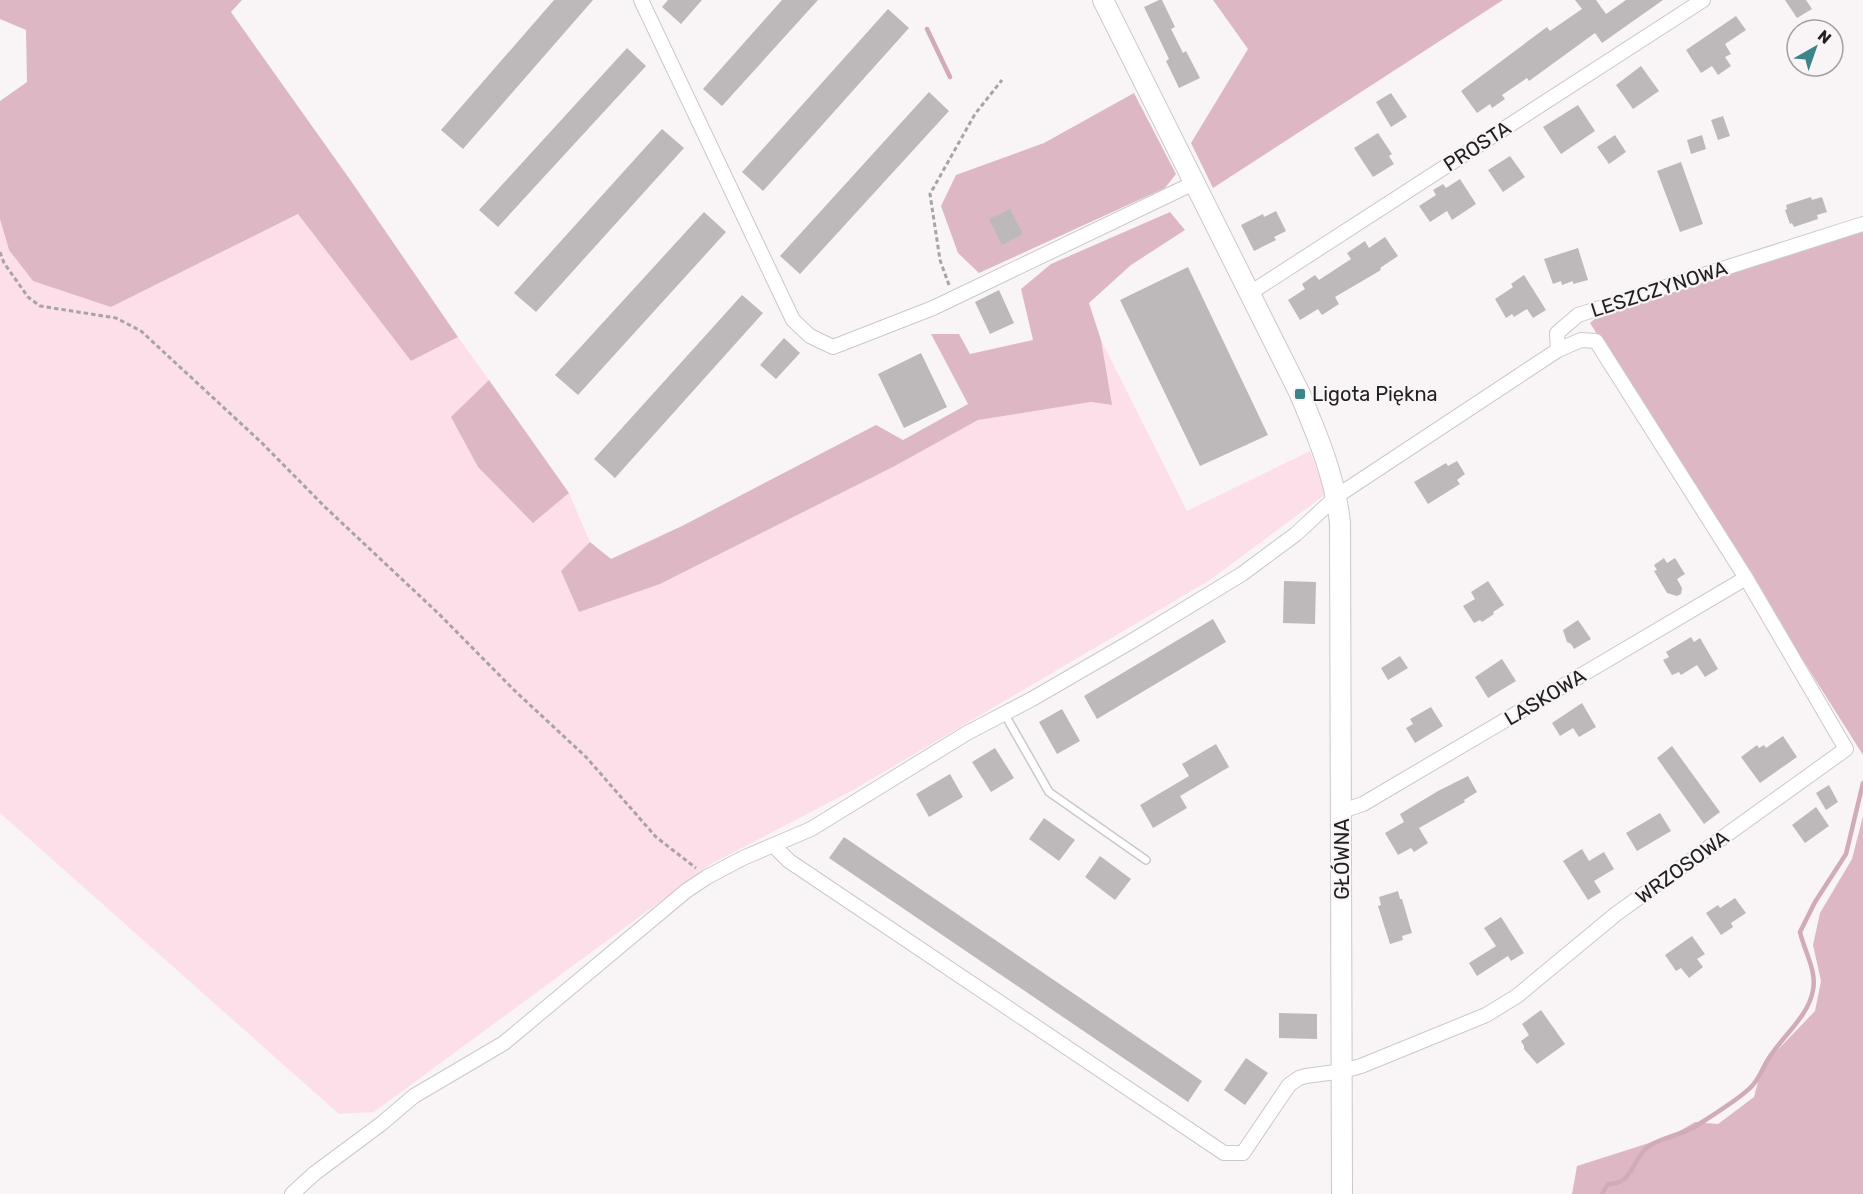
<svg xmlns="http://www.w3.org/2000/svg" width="1863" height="1194" viewBox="0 0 1863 1194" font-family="Rubik,sans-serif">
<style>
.green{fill:#fddfea}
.forest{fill:#deb7c5}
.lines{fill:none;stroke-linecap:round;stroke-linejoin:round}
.stream{stroke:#d1abb9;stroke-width:4.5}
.building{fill:#bdb9ba}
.lane-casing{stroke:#ccc8c9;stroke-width:10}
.street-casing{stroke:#ccc8c9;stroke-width:16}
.secondary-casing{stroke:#ccc8c9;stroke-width:22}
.path{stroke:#a7a4a5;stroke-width:3;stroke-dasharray:4.5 3;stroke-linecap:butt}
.lane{stroke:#fff;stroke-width:7}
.street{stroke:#fff;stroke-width:14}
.secondary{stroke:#fff;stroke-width:20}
.poi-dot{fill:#3c838a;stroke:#f9f5f6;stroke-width:2}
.labels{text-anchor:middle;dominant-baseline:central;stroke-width:4.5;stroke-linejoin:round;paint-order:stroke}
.street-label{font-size:20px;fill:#211f20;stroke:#f9f5f6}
.poi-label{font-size:20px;fill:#211f20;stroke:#f9f5f6;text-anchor:start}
</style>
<rect width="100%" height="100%" fill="#f9f5f6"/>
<path class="green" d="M299,214L411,361L458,337L489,380L452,417L533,522L569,493L590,542L561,571L660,584L893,467L978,420L1091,402L1111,405L1101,340L1187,511L1310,451L1326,494L1210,580L855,789L711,864L374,1112L339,1114L0,813V219L9,250L111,307Z"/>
<path class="forest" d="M0,0H242L231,12L351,181L458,337L411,361L298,214L111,307L33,281L9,250L0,219V101L27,82L26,30L0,19Z
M1213,0H1503L1213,188L1191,143L1248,49Z
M1134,93L1176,174L1165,188L979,273L958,253L941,206L956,175L1044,143Z
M1170,212L1185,230L1131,265L1089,303L1101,340L1112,405L1091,402L978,420L893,467L660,584L579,612L561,571L590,542L611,559L682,526L876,425L903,440L968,404L931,334H959L970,354L1033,340L1021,289L1051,264Z
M1863,226V755L1590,323L1606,309Z
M489,380L569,493L533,523L478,467L451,417Z
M1863,816V1194H1572L1577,1166L1671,1136L1695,1122L1718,1124L1754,1097L1762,1066L1815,1011L1821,981L1813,945L1820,913L1852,859Z"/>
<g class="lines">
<path class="stream" d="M927,29L950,77
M1602,1194L1608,1184C1634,1184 1631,1159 1649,1146C1663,1137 1682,1135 1696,1126C1710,1117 1741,1098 1752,1086C1760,1078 1764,1064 1771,1055C1785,1034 1809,1015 1813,990C1817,971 1804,950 1800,932L1815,902L1846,854L1863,783"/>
</g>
<path class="building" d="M554,0H593L463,149L441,130Z
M668,0H702L681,24L662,7Z
M782,0H818L722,106L703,89Z
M1159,0H1162L1175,27L1171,29L1183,53L1186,51L1200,78L1179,88L1166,61L1169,59L1144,7Z
M1575,0H1596L1606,14L1626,0H1663L1602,43L1595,33L1529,81L1527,78L1502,95L1505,99L1492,108L1490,104L1477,113L1461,91L1547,27L1550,31L1582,9Z
M1785,0H1806L1812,9L1797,18Z
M888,9L909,28L763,191L742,172Z
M1736,16L1746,30L1725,44L1731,54L1725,57L1731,66L1718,75L1712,66L1701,73L1686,50Z
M627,48L646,66L498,227L479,210Z
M1641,66L1659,91L1633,109L1616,85Z
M929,92L949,111L800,274L780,256Z
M1391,93L1407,117L1391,127L1376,102Z
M1578,105L1595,131L1561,154L1543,127Z
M1723,116L1730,136L1718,140L1711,120Z
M662,129L684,148L536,312L514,293Z
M1378,133L1392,154L1389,156L1394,164L1373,177L1354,148Z
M1615,135L1626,152L1609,164L1597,147Z
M1702,135L1706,149L1691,154L1687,140Z
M1510,156L1525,177L1503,192L1488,170Z
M1681,162L1703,224L1680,232L1657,171Z
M1460,179L1476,204L1452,220L1447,211L1430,222L1419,206L1436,195L1433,190L1443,184L1446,188Z
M1811,197L1812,200L1822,197L1827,212L1817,215L1818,219L1794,227L1792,223L1790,224L1785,210L1787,209L1786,205Z
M1010,209L1023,234L1002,245L989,219Z
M1276,211L1286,231L1274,237L1276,240L1254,251L1241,225L1263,214L1264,217Z
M704,212L726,232L578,395L555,375Z
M1385,237L1398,256L1380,268L1381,270L1335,297L1339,304L1322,315L1318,309L1300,320L1288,300L1305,289L1302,284L1315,275L1319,280L1351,259L1347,253L1365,241L1369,248Z
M1578,248L1588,280L1573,284V281L1562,285L1561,281L1553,284L1544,259Z
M1188,267L1268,435L1200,466L1120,300Z
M1524,275L1546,310L1533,318L1527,309L1514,317L1512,314L1506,318L1495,299L1513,287L1511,284Z
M999,290L1014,323L990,334L975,302Z
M742,295L763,313L615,478L594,459Z
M784,338L800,353L776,379L760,365Z
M921,353L947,407L904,428L878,374Z
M1457,461L1465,474L1457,480L1460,484L1428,504L1414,482L1446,463L1448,466Z
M1664,558L1667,563L1675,558L1685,574L1677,579L1682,588L1681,594L1677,596L1667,593L1654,571L1657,570L1654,565Z
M1284,581L1316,582L1315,624L1283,623Z
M1488,581L1504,605L1493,612L1494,614L1482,622L1480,620L1474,623L1463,606L1475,599L1471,592Z
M1213,619L1226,642L1097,719L1084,696Z
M1578,620L1591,639L1574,649L1571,644L1567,642L1563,630Z
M1691,637L1694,642L1700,638L1718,669L1705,677L1697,665L1681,675L1679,672L1672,675L1663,660L1669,657L1666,652Z
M1400,656L1408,668L1388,680L1381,668Z
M1502,659L1516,681L1488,698L1475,677Z
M1582,703L1596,727L1579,737L1573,728L1560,736L1552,723Z
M1431,707L1443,726L1415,743L1406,728L1413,724L1410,719Z
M1062,709L1080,741L1057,754L1039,722Z
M1783,736L1797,757L1760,783L1741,757L1757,745L1759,748L1764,745L1766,748Z
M1216,744L1229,767L1180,796L1187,808L1153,828L1140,805L1189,776L1182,764Z
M1672,746L1720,812L1704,824L1657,758Z
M995,748L1014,778L991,792L972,762Z
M950,774L963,797L929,817L916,794Z
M1468,776L1477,792L1464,800L1465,802L1419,828L1428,843L1414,852L1411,848L1398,855L1385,833L1404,822L1400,814L1438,791Z
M1829,785L1838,802L1826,810L1816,793Z
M1816,807L1829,826L1805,843L1792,825Z
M1660,813L1671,831L1637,851L1626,833Z
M1044,818L1075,840L1059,861L1029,839Z
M844,837L1202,1081L1188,1102L829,858Z
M1582,849L1589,861L1604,852L1614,869L1594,881L1601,892L1588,900L1563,861Z
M1100,856L1131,879L1115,900L1085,877Z
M1398,891L1400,899H1402L1412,933L1402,936L1403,940L1390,944L1378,906L1381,905L1379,897Z
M1735,898L1746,913L1731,923L1733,927L1721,935L1706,913L1718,905L1720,908Z
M1501,917L1524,953L1511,961L1508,956L1477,976L1469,963L1496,946L1484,928Z
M1692,936L1705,954L1697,959L1703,967L1689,978L1681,968L1676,971L1665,955Z
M1541,1010L1565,1044L1537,1064L1524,1049V1046L1521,1041L1529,1035L1522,1024Z
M1279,1013L1317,1014V1039L1279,1038Z
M1246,1058L1268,1073L1245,1105L1224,1090Z"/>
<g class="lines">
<g class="lane-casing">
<path id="lane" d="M1004,713L1049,792L1146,860"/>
</g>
<g class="street-casing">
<path id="street" d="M641,0L793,320L810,336L833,347L933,308L1194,183
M1250,293L1703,0
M1342,811L1363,804L1746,578
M774,846L789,861L1224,1153H1243L1289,1085L1299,1078L1306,1076L1343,1071L1361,1066L1486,1015L1517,996L1616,914L1846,749L1746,578L1596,341L1581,340L1558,350
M292,1194L315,1173L381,1124L414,1096L504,1043L686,891L707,877L743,858L811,829L967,733L1032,699L1132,641L1242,574L1296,534L1337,496L1558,350L1557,333L1578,315L1863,224"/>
</g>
<g class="secondary-casing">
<path id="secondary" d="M1103,0L1300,394C1318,437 1335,477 1340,523L1342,1194"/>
</g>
<path class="path" d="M0,252L4,263L28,297L40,306L116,318L141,331L262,443L325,507L439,614L514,690L586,757L656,837L696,868
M949,285L940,260L930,194L975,114L1002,80"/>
<use href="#lane" class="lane"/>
<use href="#street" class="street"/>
<use href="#secondary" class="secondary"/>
</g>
<rect class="poi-dot" x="1294" y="388" width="12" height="12" rx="3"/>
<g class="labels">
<g class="street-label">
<text transform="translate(1477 146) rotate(-33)">PROSTA</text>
<text transform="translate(1659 289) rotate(-18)">LESZCZYNOWA</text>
<text transform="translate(1545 697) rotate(-31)">LASKOWA</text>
<text transform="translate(1342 859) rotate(-90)">GŁÓWNA</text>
<text transform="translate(1682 867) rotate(-36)">WRZOSOWA</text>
</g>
<g class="poi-label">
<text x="1312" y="394">Ligota Piękna</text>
</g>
</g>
<g transform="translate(1815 48) rotate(40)"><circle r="28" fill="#f9f5f6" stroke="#a39fa0" stroke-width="1.5"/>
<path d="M0-4.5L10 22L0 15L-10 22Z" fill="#3c838a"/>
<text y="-9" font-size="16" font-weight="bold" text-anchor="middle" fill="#211f20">N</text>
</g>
</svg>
